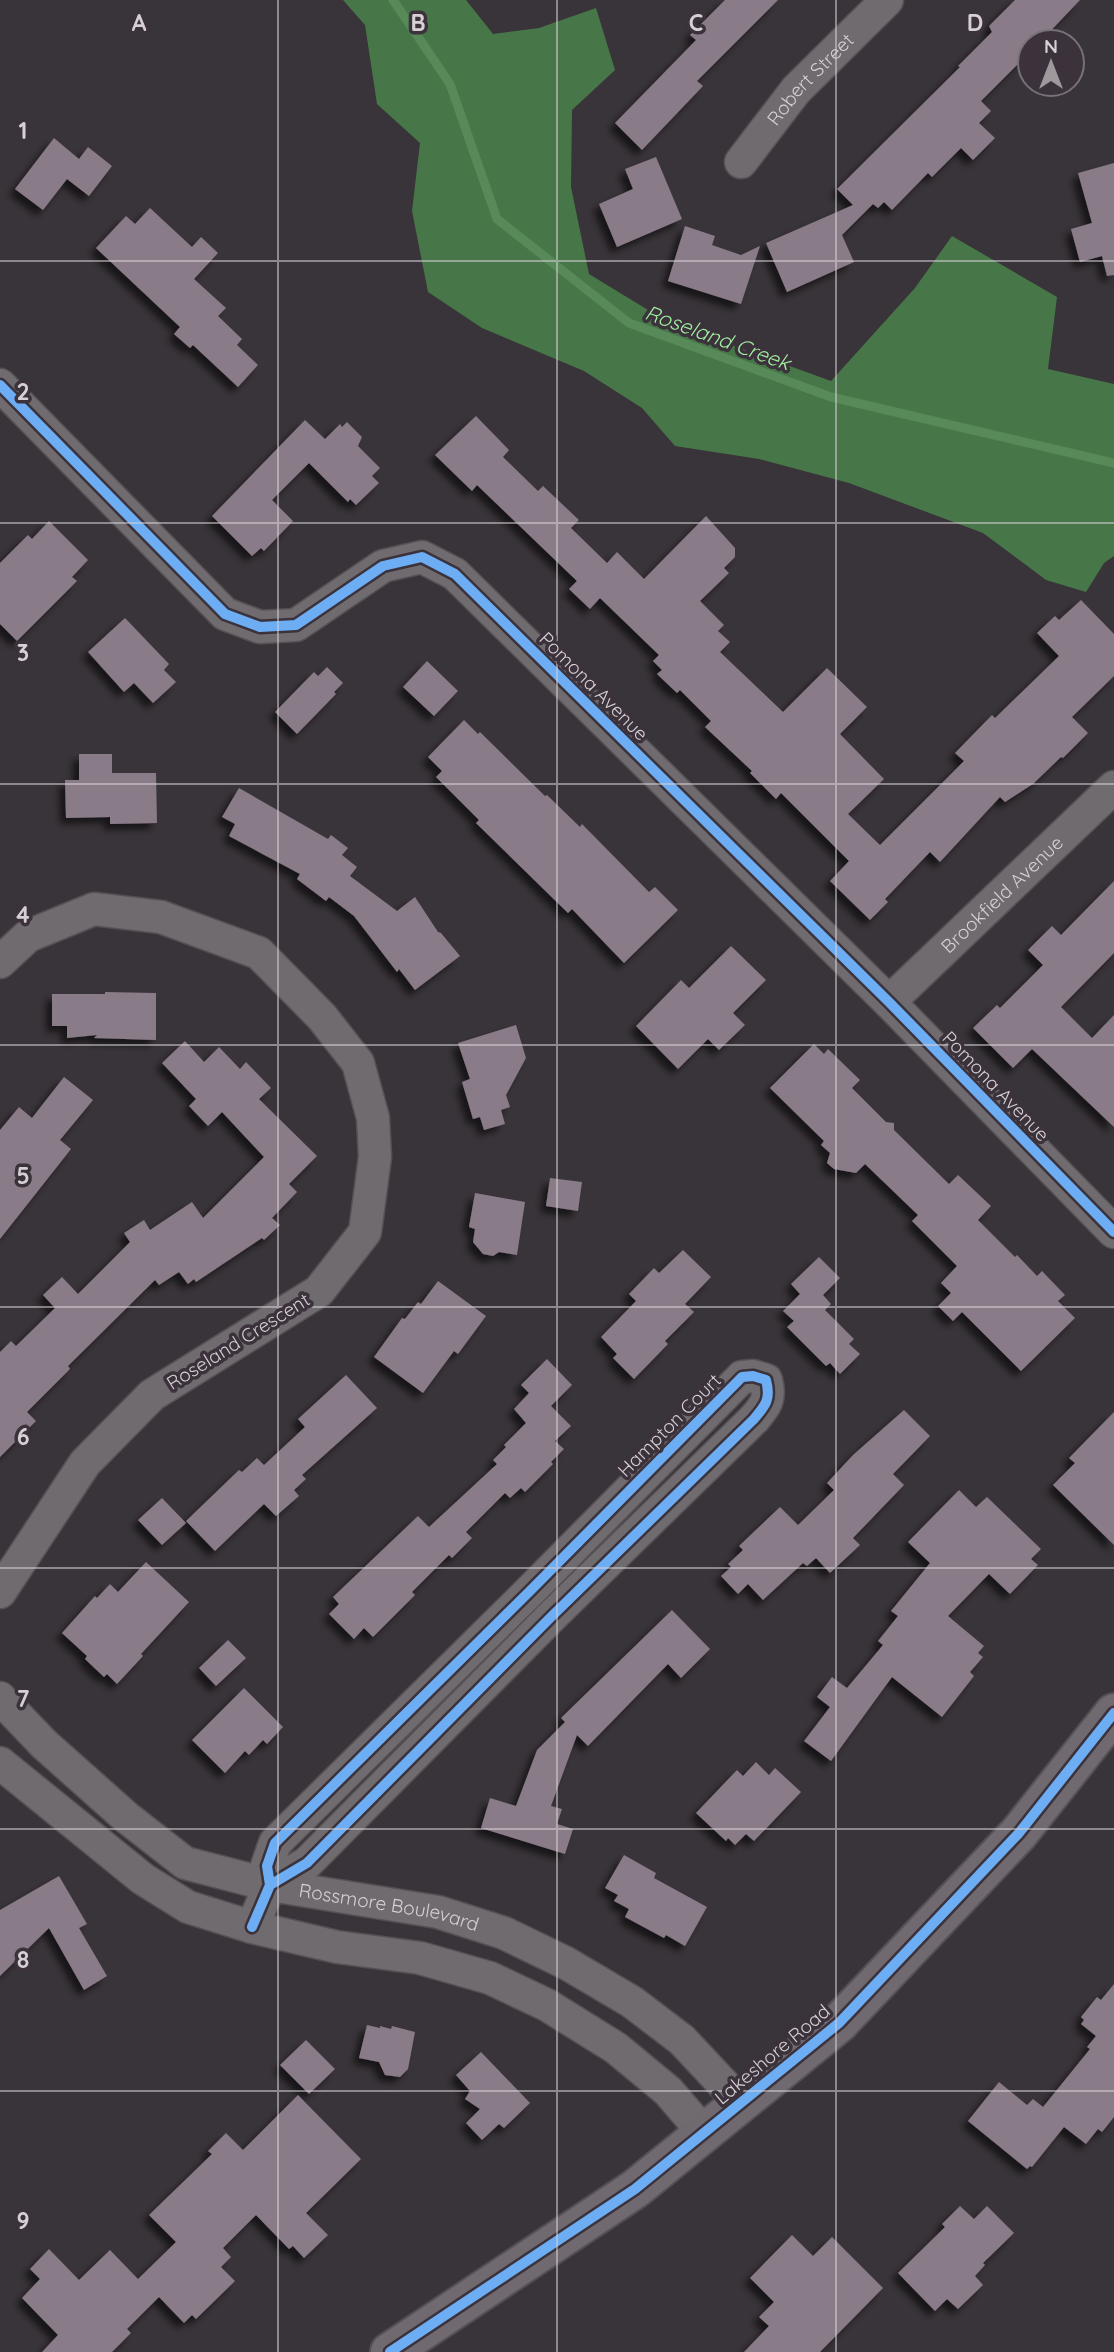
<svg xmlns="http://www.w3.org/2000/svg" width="1114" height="2352" viewBox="0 0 1114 2352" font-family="Quicksand,sans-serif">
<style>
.forest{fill:#477748}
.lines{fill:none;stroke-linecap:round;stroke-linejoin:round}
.stream{stroke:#578a58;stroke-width:9}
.building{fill:#897b88;filter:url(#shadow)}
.minor-casing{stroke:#545054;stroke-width:35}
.major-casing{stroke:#545054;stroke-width:42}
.minor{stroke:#6f6b6f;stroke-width:32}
.major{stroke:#706a70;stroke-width:38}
.cycleway-casing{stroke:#3b323b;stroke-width:15}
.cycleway{stroke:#6dadf4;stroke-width:10}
.grid{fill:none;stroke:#d6d0d5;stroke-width:2;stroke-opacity:0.55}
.labels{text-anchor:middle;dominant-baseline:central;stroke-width:7;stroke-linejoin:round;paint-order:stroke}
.street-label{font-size:19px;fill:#d6d0d5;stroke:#3b323b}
.water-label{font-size:21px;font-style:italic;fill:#9fee9f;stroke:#3b323b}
.grid-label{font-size:23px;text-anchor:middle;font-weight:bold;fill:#d6d0d5;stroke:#3b323b;stroke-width:7;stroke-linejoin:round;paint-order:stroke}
</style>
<defs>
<filter id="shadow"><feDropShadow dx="-6" dy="6" stdDeviation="3.5" flood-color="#0009"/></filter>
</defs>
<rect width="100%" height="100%" fill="#393439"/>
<path class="forest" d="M343,0H466L493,34L539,28L596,8L615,70L572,110L571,187L589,274L666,321L831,381L915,288L952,236L1057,297L1048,369L1114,384V556L1104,563L1086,592L1046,580L983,533L849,483L759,459L675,446L642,408L584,371L482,328L428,292L412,211L420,143L377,104L365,25Z"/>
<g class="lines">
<path class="stream" d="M393,0L450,84L497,219L629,323L831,397L1114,463"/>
</g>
<path class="building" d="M725,0H778L697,81L703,86L642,150L615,123L696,40L690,35Z
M1015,0H1080L1040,42H1030V52L981,101L991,111L979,123L995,138L973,160L961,148L932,177L928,173L892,210L884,202L878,208L873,204L842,235L854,262L787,292L766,243L853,205L837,189L960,67L958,66L992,32L989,26Z
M54,138L79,159L88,147L112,166L89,196L67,179L43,210L15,189Z
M656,157L682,219L617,247L599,204L633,189L625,169Z
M1114,163V275L1107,276L1102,256L1080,262L1071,229L1092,223L1078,173Z
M150,208L192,247L201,237L218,253L194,279L226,308L218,316L242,339L237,345L258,365L238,387L193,345L190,348L174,334L180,327L96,248L126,216L135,224Z
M685,226L715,236L712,245L741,255L760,246L741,304L668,281Z
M476,416L509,450L503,457L538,491L543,486L579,520L571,528L607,563L617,552L644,579L706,516L735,548V557L724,568L729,573L700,601L724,625L718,631L730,642L720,652L783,712L827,668L867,707L840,734L884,779L848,814L880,845L964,761L955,753L992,715L995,718L1059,656L1037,633L1055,616L1059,620L1081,600L1114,634V676L1072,717L1088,733L1063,758L1061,757L1033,784L1005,802L1000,797L940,862L930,852L885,899L888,902L870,920L830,881L849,861L781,793L776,799L750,773L752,771L705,727L711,721L680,690L677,693L657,674L662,670L653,661L659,655L600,598L590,609L569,589L577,581L477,485L472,491L435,455Z
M305,420L325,439L340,424L342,427L347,422L362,437L358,446L380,468L372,476L379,483L356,505L350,499L348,502L309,463L272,500L293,521L264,551L261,548L252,556L212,516Z
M49,521L88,560L72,577L77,581L17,641L0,624V563L28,535L32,539Z
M125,618L169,664L164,670L176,682L153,703L134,683L124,692L88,652Z
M427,661L458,691L434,716L403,687Z
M327,667L343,683L334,692L336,694L297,734L275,712L314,672L318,676Z
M464,720L478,734L480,732L545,796L547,795L580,827L582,824L649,892L655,887L678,910L624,963L572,909L568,913L476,823L479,820L436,777L442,771L428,757Z
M79,754H112V773H156L157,823L110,824V817L66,818L65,780H79Z
M239,788L328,839L331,835L348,848L342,855L357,867L350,876L397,911L415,897L438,932L441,933L460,956L415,990L399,969L397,972L354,916L329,897L326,901L297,879L300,874L229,836L235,824L222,817Z
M1114,881V953L1061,1007L1092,1038L1114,1015V1127L1032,1049L1013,1068L973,1028L997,1005L1000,1008L1043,965L1028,950L1052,926L1061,935Z
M731,946L766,980L733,1013L745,1025L719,1050L708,1039L678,1069L636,1026L681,980L689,988Z
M105,992L156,993V1040L94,1038L97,1035L67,1038V1026H52V994H105Z
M516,1025L526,1058L506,1095L510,1107L501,1110L505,1124L484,1130L480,1117L473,1119L462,1082L470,1079L458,1043Z
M185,1041L204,1062L219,1047L240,1069L246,1062L271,1088L259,1099L317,1156L289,1184L297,1192L272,1218L280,1225L264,1240L262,1238L196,1282L194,1279L188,1284L179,1272L159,1285L155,1280L68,1366L70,1369L27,1412L36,1421L0,1457V1352L11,1341L16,1346L55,1308L43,1295L62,1277L78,1294L130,1242L124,1233L144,1220L150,1230L192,1202L203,1218L264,1157L222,1112L208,1126L189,1106L196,1099L162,1063Z
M814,1044L824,1054L828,1049L860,1080L852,1088L886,1122L894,1123V1130L949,1184L958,1175L991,1206L978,1220L1015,1257L1017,1255L1037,1276L1042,1271L1065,1295L1058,1301L1075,1318L1021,1371L962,1312L953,1321L938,1306L951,1293L941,1283L957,1266L912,1221L918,1215L865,1164L856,1173L834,1169L827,1163L830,1153L821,1145L824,1141L770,1088Z
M64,1077L93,1100L60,1140L71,1149L0,1239V1130L19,1107L32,1118Z
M550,1178L582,1182L578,1211L546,1206Z
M475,1193L525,1202L517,1255L499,1252L493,1256L483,1254L473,1242L475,1229L469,1227Z
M683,1250L711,1277L685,1304L694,1312L665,1341L668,1344L634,1379L613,1358L617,1354L601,1337L636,1301L629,1294L654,1268L659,1273Z
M819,1257L840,1278L823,1295L831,1304L825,1310L854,1339L849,1344L860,1354L840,1374L830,1363L826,1366L787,1327L794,1321L783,1311L800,1294L791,1284Z
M438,1281L486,1316L458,1354L454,1351L423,1393L374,1357L402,1318L405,1319L418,1302L421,1304Z
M547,1359L572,1385L551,1406L571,1426L555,1441L564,1449L551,1462L553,1464L525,1492L521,1488L510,1498L505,1493L466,1532L472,1538L452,1558L449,1555L412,1592L415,1595L373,1637L364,1628L354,1639L329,1614L339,1604L333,1597L418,1516L429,1527L497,1464L493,1460L506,1447L504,1445L526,1423L514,1409L529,1393L521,1385Z
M346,1375L377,1408L302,1475L306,1479L294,1490L299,1496L276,1516L264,1504L215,1551L186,1521L239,1470L242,1472L257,1458L264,1465L305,1427L298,1419Z
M904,1410L930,1436L893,1474L904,1485L853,1538L860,1545L830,1573L816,1558L807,1566L803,1563L763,1600L748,1584L738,1594L721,1576L731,1567L728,1564L743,1550L739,1546L780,1507L798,1525L834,1490L827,1483L853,1455Z
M1114,1412V1545L1053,1485L1075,1463L1069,1458Z
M959,1490L976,1507L987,1497L1041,1549L1031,1559L1038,1565L1010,1594L989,1574L948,1616L984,1646L978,1653L983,1657L970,1672L974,1676L942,1717L892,1677L831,1761L804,1741L830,1707L817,1697L832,1677L847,1688L883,1645L878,1641L898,1616L891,1611L930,1563L908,1542Z
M162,1498L186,1523L162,1545L138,1520Z
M146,1562L189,1602L141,1654L143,1656L117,1684L107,1674L104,1677L85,1659L87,1656L62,1633L95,1596L97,1598L110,1584L118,1592Z
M672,1610L710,1649L681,1678L668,1664L588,1746L577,1735L551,1806L562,1809L557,1824L573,1829L565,1854L481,1828L490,1798L516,1806L537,1750L565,1722L561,1718Z
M228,1640L246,1658L216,1686L199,1668Z
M244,1688L283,1727L267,1744L263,1740L249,1755L245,1751L225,1773L192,1740Z
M756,1762L769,1775L775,1768L801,1792L754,1841L746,1834L735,1845L728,1838L726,1841L696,1813L737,1770L743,1776Z
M624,1855L656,1873L654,1878L707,1907L685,1946L666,1935L664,1938L625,1917L629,1909L614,1901L618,1895L605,1888Z
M59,1876L87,1924L79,1928L107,1976L84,1990L49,1928L0,1976V1910Z
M1114,1984V2117L1102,2132L1098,2129L1086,2144L1064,2127L1032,2167L1030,2166L1027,2169L968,2121L999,2082L1027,2105L1033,2099L1043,2107L1090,2049L1087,2047L1096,2036L1081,2024L1084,2020L1081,2017L1097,1997L1101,2000Z
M367,2025L380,2028V2026L391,2029L392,2026L415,2032L408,2069L400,2077L385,2075L379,2062L359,2058Z
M306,2040L335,2069L309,2094L280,2065Z
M481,2052L530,2103L504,2128L499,2124L482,2140L466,2123L480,2109L465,2099L470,2091L456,2075Z
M298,2095L361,2159L306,2213L328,2235L304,2258L293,2246L289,2249L256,2215L223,2248L231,2257L221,2267L235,2281L196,2319L192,2315L184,2323L159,2297L127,2329L131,2333L112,2352H42L58,2335L22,2298L40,2279L30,2269L49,2249L79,2280L110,2250L138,2279L176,2242L149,2215L212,2154L208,2151L226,2133L243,2150Z
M960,2206L974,2219L987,2206L1014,2233L983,2263L985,2265L975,2276L983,2285L958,2309L947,2299L935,2311L898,2273L945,2227L942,2224Z
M792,2235L813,2256L832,2237L883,2288L820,2352H744L769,2326L759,2317L774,2302L750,2278Z"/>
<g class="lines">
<g class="minor-casing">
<g id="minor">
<path id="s1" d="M741,162L796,90L887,0"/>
<path d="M0,385L225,614L260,627L296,625L383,566L422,557L455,574L889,1002L1114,1232"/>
<path d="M0,962L28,936L94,909L161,917L259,953L322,1017L358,1063L373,1118L375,1157L365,1232L319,1291L152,1395L85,1463L0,1592"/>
<path id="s2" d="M889,1002L1114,787"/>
<path id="s3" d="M0,1698L44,1744L126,1817L185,1863L270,1885L438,1912L504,1933L566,1963L632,2002L682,2040L741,2103"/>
<path d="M0,1763L143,1879L188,1907L252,1927L337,1947L420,1958L490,1978L547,2005L616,2048L668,2091L705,2134"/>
<path d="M252,1927L270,1885L267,1866L275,1843L530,1591L742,1377L753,1376L766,1380C771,1399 766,1405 754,1419L552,1616L307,1863L270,1885"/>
</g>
</g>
<g class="major-casing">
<path id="major" d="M390,2352L635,2189L839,2023L1019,1833L1114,1713"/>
</g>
<use href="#minor" class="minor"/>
<use href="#major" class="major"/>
<g class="cycleway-casing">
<path id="cycleway" d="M0,385L225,614L260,627L296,625L383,566L422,557L455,574L889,1002L1114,1232
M252,1927L270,1885L267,1866L275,1843L530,1591L742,1377L753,1376L766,1380C771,1399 766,1405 754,1419L552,1616L307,1863L270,1885
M390,2352L635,2189L839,2023L1019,1833L1114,1713"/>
</g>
<use href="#cycleway" class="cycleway"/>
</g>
<path class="grid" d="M278,0V2352M557,0V2352M836,0V2352M0,261H1114M0,523H1114M0,784H1114M0,1045H1114M0,1307H1114M0,1568H1114M0,1829H1114M0,2091H1114"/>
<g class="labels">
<g class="street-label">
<text stroke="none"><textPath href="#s1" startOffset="108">Robert Street</textPath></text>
<text transform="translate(594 686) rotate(45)">Pomona Avenue</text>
<text stroke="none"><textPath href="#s2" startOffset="156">Brookfield Avenue</textPath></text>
<text transform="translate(996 1086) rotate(46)">Pomona Avenue</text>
<text transform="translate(238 1341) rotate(-32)">Roseland Crescent</text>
<text transform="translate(669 1425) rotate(-45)">Hampton Court</text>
<text stroke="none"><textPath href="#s3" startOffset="457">Rossmore Boulevard</textPath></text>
<text transform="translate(772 2054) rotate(-40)">Lakeshore Road</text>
</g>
<g class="water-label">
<text transform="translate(718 337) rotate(20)">Roseland Creek</text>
</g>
</g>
<g class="grid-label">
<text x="139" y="31">A</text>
<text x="418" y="31">B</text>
<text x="696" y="31">C</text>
<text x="975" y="31">D</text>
<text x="23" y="139">1</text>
<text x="23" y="400">2</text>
<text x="23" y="661">3</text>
<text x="23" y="923">4</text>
<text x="23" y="1184">5</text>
<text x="23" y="1445">6</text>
<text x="23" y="1707">7</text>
<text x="23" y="1968">8</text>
<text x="23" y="2229">9</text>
</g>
<g transform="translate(1051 63)"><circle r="33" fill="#3b323b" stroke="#797179" stroke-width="2"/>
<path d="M0-5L12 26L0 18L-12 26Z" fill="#9f999e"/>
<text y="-10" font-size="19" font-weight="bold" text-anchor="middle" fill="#d6d0d5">N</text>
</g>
</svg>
